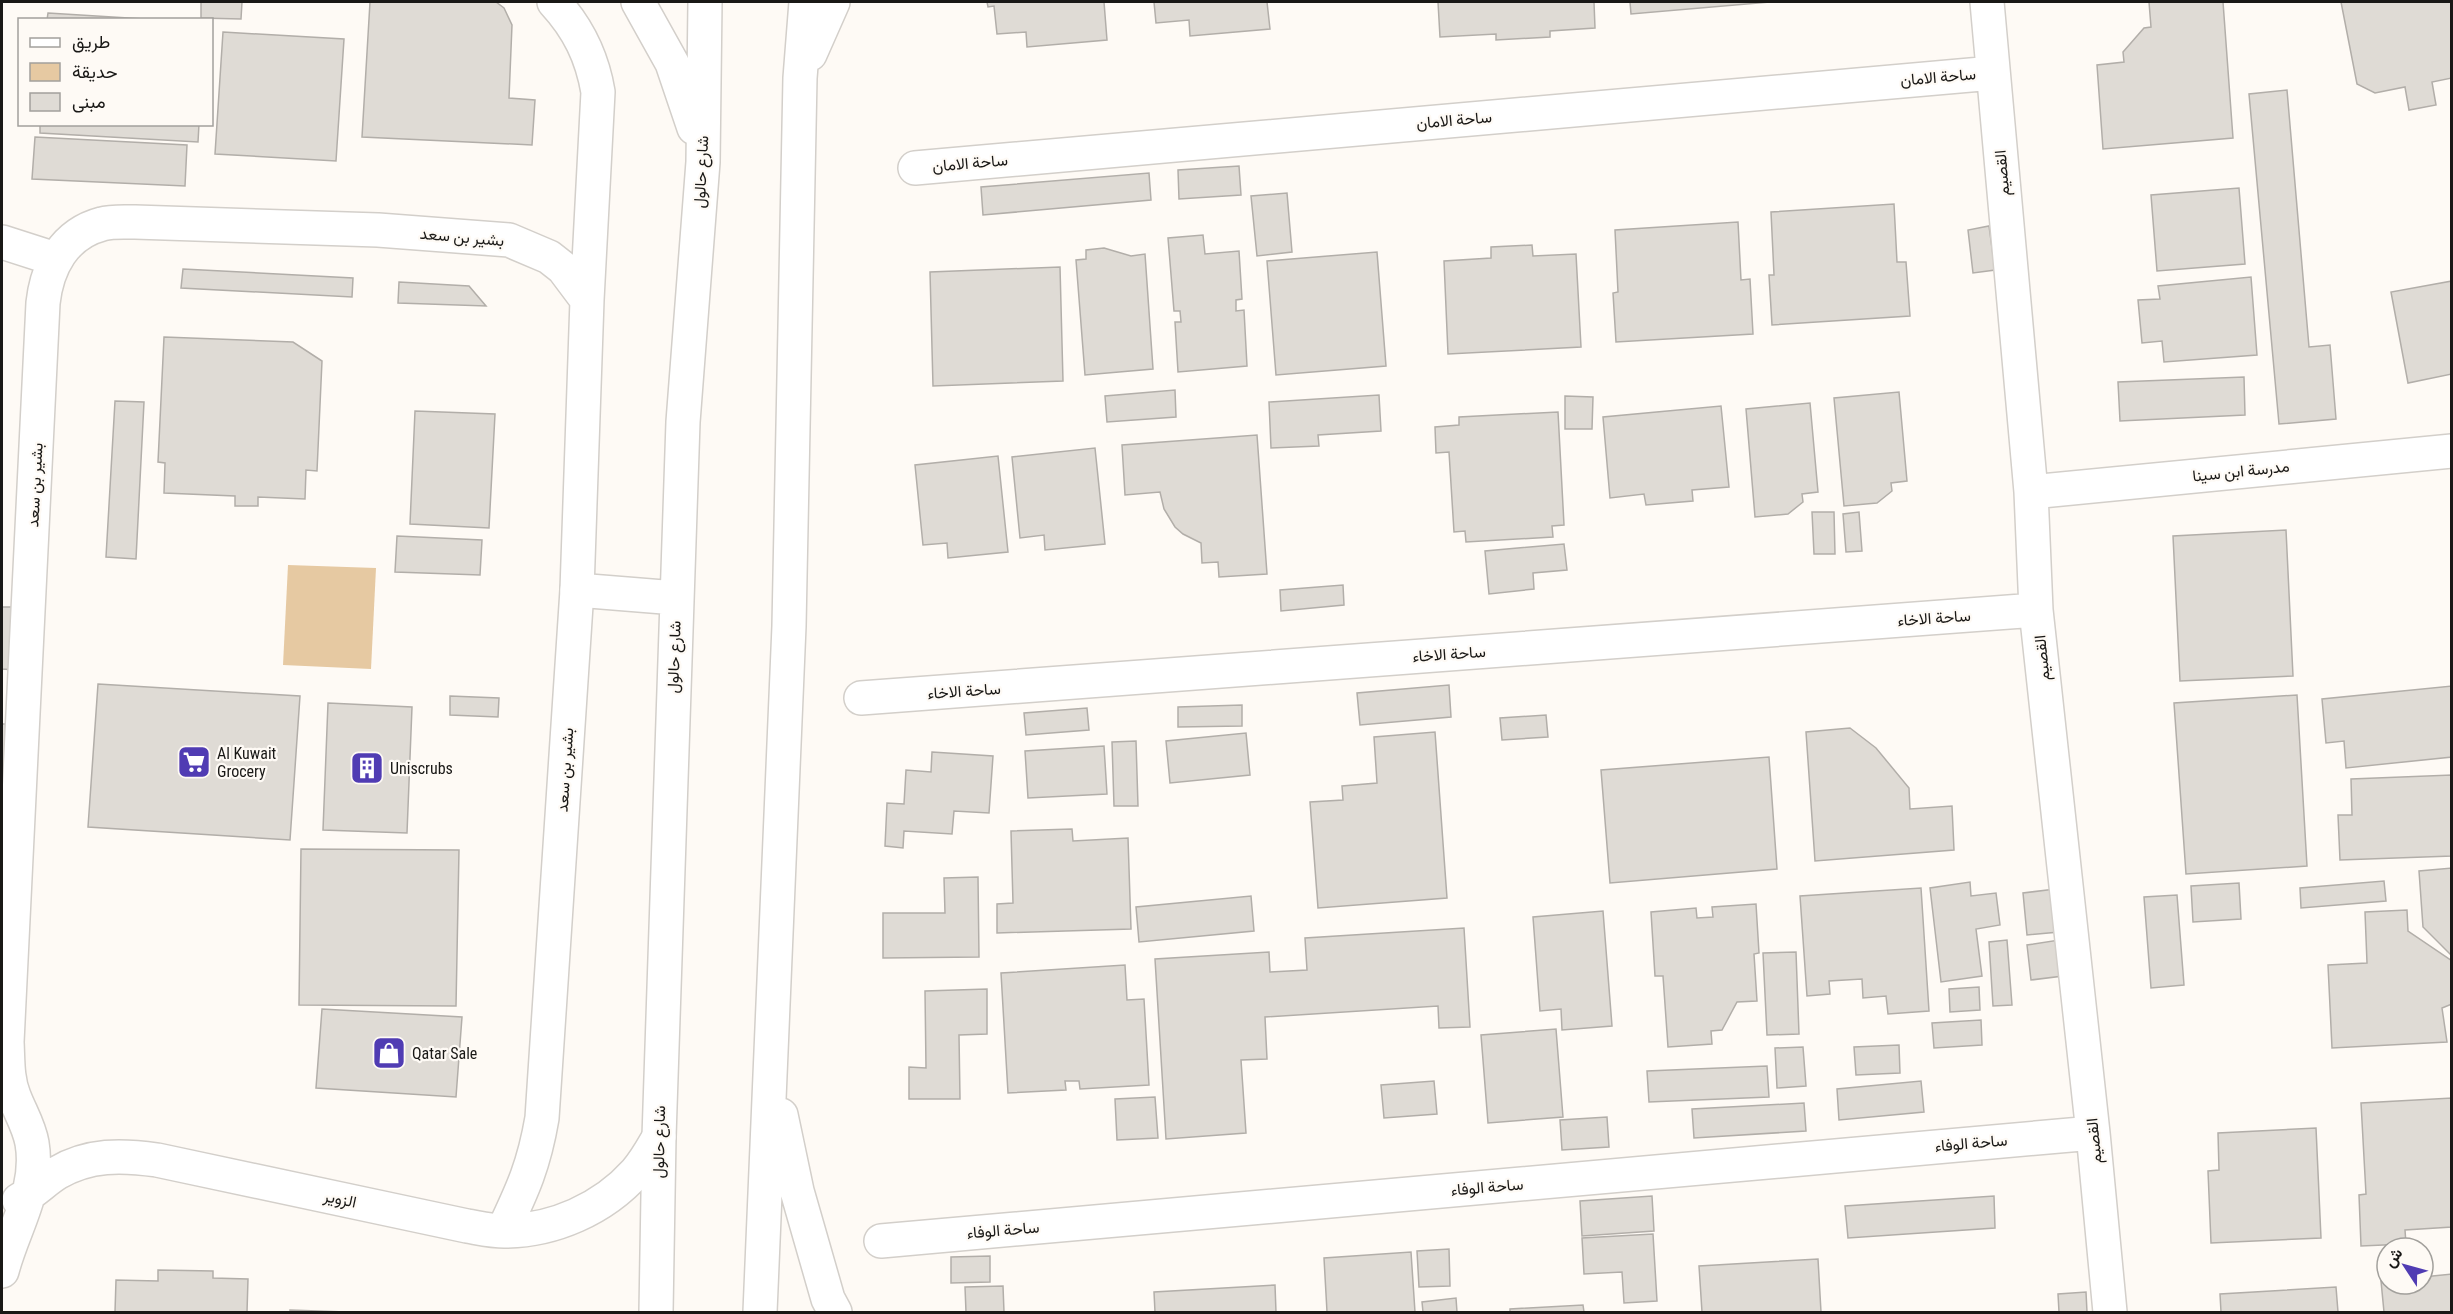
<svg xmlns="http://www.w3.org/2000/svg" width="2453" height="1314" viewBox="0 0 2453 1314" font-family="'Roboto Condensed',Vazirmatn,sans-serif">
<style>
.green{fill:#e6c9a2}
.building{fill:#dfdbd5;stroke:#b2aea9;stroke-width:1.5}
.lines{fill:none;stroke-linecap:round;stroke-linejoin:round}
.minor-casing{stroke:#d3cfca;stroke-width:36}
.major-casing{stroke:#d3cfca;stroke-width:36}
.minor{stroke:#fff;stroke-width:33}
.major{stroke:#fff;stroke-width:33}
.labels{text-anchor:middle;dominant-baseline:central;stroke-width:4.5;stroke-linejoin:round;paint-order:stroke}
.street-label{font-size:16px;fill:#191816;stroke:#fefaf5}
.poi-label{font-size:16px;fill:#191816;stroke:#fefaf5;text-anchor:start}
</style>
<rect width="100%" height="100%" fill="#fefaf5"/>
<path class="green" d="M288,565L376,568L371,669L283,665Z"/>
<path class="building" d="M201,2H242L241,19L201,18Z
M370,2H496L504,8L512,25L509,98L535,100L532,145L362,137Z
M987,2H1104L1107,40L1027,47L1026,32L997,34L994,6L988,7Z
M1154,2H1267L1270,29L1190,36L1189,20L1156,23Z
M1438,2H1594L1595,28L1550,31V37L1496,40V34L1440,37Z
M1630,2H1770L1631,14Z
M2149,2H2223L2233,138L2103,149L2097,65L2124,62L2123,52L2144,28L2151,27Z
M2341,2H2452V78L2432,82L2436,105L2409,110L2405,87L2375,93L2357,84Z
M48,13L161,20H47Z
M223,32L344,39L336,161L215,154Z
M2287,90L2309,347L2330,345L2336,419L2279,424L2249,94Z
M40,124H199L198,142L40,133Z
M35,137L187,145L185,186L32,179Z
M1239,166L1241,195L1179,199L1178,170Z
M1149,173L1151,200L983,215L981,187Z
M2239,188L2245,264L2157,271L2151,195Z
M1287,193L1292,252L1257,256L1251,196Z
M1894,204L1897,262H1906L1910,316L1772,325L1769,275H1774L1771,212Z
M1738,222L1741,280L1750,279L1753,334L1616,342L1613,293L1618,292L1615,230Z
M1989,226L1995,270L1973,273L1968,230Z
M1203,235L1205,254L1239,251L1242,299L1236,300V311L1244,310L1247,366L1178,372L1175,322H1181L1180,311H1174L1168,238Z
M1532,245L1533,256L1576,254L1581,347L1448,354L1444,261L1491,258V247Z
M1104,248L1131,256L1145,254L1153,369L1085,375L1076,260L1086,259V250Z
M1377,252L1386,366L1276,375L1267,261Z
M1060,267L1063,381L933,386L930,272Z
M183,269L353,278L352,297L181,288Z
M2251,277L2257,355L2164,362L2162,341L2142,343L2138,300L2160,299L2158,286Z
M2452,281V374L2408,383L2391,292Z
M399,282L469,286L486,306L398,303Z
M164,337L293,342L322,361L317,471L306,470L305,499L258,497V506H235V496L164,493L165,463L158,462Z
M2244,377L2245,415L2120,421L2118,382Z
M1175,390L1176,417L1107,422L1105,396Z
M1899,392L1907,481L1891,483L1892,491L1877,503L1844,506L1834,398Z
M1379,395L1381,431L1318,435L1319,446L1271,448L1269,402Z
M1565,396L1593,397L1592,429H1565Z
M115,401L144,402L136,559L106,557Z
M1810,403L1818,492L1802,494L1803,502L1788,514L1755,517L1746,409Z
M1721,406L1729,487L1692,490L1693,501L1646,505L1644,494L1610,498L1603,417Z
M415,411L495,414L489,528L410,524Z
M1558,412L1564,525L1552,526L1553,537L1466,542L1465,531L1454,532L1449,452L1436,453L1435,427L1459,425V417Z
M1257,435L1267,574L1219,577L1218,562L1202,563L1201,543L1183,534L1175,527L1164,509L1160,492L1125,495L1122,445Z
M1095,448L1105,544L1045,550L1044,535L1020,538L1012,457Z
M998,456L1008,552L948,558L947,543L923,545L915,465Z
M1812,512H1834L1835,554H1814Z
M1859,512L1862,551L1846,552L1843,514Z
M2286,530L2293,676L2180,681L2173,536Z
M397,536L482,540L480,575L395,572Z
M1564,544L1567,570L1533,573L1534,589L1489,594L1485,551Z
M1343,585L1344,605L1281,611L1280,590Z
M2,607H19L16,670L2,669Z
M98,684L300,696L290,840L88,827Z
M1449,685L1451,717L1360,725L1357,693Z
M2452,686V757L2346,768L2344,741L2326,743L2322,699Z
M2297,695L2307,866L2186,874L2174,703Z
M450,696L499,698L498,717L450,715Z
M328,703L412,707L407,833L323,830Z
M1242,705V726L1178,727V707Z
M1087,708L1089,730L1026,735L1024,713Z
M1546,715L1548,737L1502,740L1500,718Z
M2,724H10L7,806L2,805Z
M1850,728L1876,748L1909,788L1910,809L1952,806L1954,850L1815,861L1806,732Z
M1435,732L1447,898L1318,908L1310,802L1343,800L1342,786L1377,783L1374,737Z
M1246,733L1250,775L1170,783L1166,741Z
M1136,741L1138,806H1114L1112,742Z
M1104,746L1107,794L1028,798L1025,751Z
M932,752L993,756L989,813L954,811L952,834L904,831L903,848L885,846L887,803L904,804L906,770L931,772Z
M1769,757L1777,869L1610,883L1601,770Z
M2452,775V856L2340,860L2338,815H2352L2351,779Z
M1072,829L1073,841L1128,838L1131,929L997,933V904L1013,903L1011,831Z
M301,849L459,850L456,1006L299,1005Z
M2452,868V956L2423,927L2419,871Z
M978,877L979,957L883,958V913H945L944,878Z
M2384,881L2386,901L2301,908L2300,888Z
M1970,882L1971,896L1996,893L2000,925L1976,929L1982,976L1941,982L1930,888Z
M2239,883L2241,919L2193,922L2191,886Z
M1921,888L1929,1011L1888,1014L1886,996L1863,998L1862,979L1829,981L1830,994L1807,996L1800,896Z
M2055,889L2059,932L2027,935L2023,893Z
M2177,895L2184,985L2151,988L2144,897Z
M1251,896L1254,931L1139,942L1136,907Z
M1756,904L1759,953L1754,954L1757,1001L1737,1002L1722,1030L1711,1031L1712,1044L1668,1047L1663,976H1655L1651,912L1696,908L1697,918L1713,917L1712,907Z
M2407,910L2408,931L2452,961V1004L2442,1008L2447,1042L2332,1048L2328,965L2367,963L2365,912Z
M1603,911L1612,1026L1562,1030L1561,1009L1540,1011L1533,917Z
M1464,928L1470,1027L1439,1028L1438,1006L1265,1017L1267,1059L1241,1060L1246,1133L1166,1139L1155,959L1269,952L1270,972L1307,970L1305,938Z
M2007,940L2012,1005L1993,1006L1989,942Z
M2059,940L2063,976L2031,980L2027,945Z
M1796,952L1799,1034L1767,1035L1763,953Z
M1125,965L1127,1000L1144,999L1149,1085L1080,1089L1079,1081H1065L1066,1090L1008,1093L1001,973Z
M1979,987L1980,1010L1950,1012L1949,989Z
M987,989V1034L959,1035L960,1099H909V1067L926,1068L925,991Z
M322,1009L462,1017L456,1097L316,1088Z
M1981,1020L1982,1045L1934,1048L1932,1023Z
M1556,1029L1563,1117L1488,1123L1481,1035Z
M1899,1045L1900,1073L1856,1075L1854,1047Z
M1803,1047L1806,1086L1777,1088L1775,1048Z
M1767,1066L1769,1097L1649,1102L1647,1071Z
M1434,1081L1437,1114L1384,1118L1381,1085Z
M1921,1081L1924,1112L1839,1120L1837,1089Z
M1155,1097L1158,1138L1117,1140L1115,1099Z
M2452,1098V1227L2405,1230L2406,1244L2361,1246L2359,1195L2366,1194L2361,1103Z
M1804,1103L1806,1131L1694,1138L1692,1109Z
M1607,1117L1609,1147L1562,1150L1560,1120Z
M2316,1128L2321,1238L2211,1243L2208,1171L2219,1170L2218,1133Z
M1652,1196L1654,1231L1582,1236L1580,1201Z
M1994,1196L1995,1228L1848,1238L1845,1206Z
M1653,1234L1657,1301L1624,1303L1622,1272L1584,1274L1582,1238Z
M1449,1249L1450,1286L1419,1287L1417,1251Z
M1411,1252L1415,1312H1327L1324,1258Z
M990,1256V1282L951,1283V1257Z
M1818,1259L1821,1312H1702L1699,1266Z
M158,1270L213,1271V1278L248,1279L247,1312H115L116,1280L158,1281Z
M2452,1274V1312H2384L2381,1281L2387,1280V1284H2423V1277Z
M1275,1285L1276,1312H1288H1155L1154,1292Z
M1003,1286L1004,1312H966L965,1287Z
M2336,1287L2338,1312H2221L2220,1294Z
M2086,1292L2087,1312H2059L2058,1294Z
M1456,1298L1457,1312H1423L1422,1302Z
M1583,1305L1584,1312H1510V1309Z
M290,1310L346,1312H290Z"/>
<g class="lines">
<g class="minor-casing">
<path id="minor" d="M1987,2L2031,492L2036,610L2093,1133L2110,1312
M915,168L1993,73
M2,242L55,259
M2031,492L2452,451
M861,698L2036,610
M19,1200C33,1193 44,1181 57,1173C89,1154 122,1155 157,1160L467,1226C479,1228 492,1231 504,1231C553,1231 603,1209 636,1172C645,1162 652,1149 659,1137
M503,1231C523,1189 534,1165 542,1118L577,590L587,300L598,92C592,56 578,28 554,2
M881,1241L2093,1133
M2,1271C13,1228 40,1190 32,1143C29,1126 20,1112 14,1096C7,1079 8,1060 7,1042L43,303C47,267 64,234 102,224C112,221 125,222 135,222L378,230L509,240L549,257L563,268L587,300"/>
</g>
<g class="major-casing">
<path id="major" d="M638,2L672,63L694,128
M810,54L833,2
M577,590L676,598
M781,1115L797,1191L828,1299L835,1312
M656,1312L659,1137L683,422L703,162L705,2
M760,1312L789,626L800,78L806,2"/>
</g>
<use href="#minor" class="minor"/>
<use href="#major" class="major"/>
</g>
<defs>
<g id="supermarket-square" transform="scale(1.725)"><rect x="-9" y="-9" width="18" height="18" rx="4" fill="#503cb3" stroke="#fefaf5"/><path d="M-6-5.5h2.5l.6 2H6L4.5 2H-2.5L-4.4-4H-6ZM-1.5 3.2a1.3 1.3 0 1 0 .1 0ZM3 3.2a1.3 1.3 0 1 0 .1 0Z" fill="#fff"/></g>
<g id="building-square" transform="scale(1.725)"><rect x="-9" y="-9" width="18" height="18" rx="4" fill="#503cb3" stroke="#fefaf5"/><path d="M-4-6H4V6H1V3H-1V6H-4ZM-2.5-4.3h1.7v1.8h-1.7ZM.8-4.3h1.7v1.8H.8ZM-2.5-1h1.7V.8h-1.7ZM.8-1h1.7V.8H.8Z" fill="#fff"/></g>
<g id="shop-square" transform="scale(1.725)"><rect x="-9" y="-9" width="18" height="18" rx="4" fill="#503cb3" stroke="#fefaf5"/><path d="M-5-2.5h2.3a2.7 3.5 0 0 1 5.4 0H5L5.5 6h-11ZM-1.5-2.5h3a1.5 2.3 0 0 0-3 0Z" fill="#fff"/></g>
</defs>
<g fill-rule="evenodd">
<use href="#supermarket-square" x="194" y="762"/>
<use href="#building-square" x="367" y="768"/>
<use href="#shop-square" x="389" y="1053"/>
</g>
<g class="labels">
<g class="street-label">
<text transform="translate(1938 77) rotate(-5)">ساحة الامان</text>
<text transform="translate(1454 120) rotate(-5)">ساحة الامان</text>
<text transform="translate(970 163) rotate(-5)">ساحة الامان</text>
<text transform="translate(701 172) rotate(-87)">شارع حالول</text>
<text transform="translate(2002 173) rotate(-95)">القصيم</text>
<text transform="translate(462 237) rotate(5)">بشير بن سعد</text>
<text transform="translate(2241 471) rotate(-6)">مدرسة ابن سينا</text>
<text transform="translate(35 485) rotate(-87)">بشير بن سعد</text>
<text transform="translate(1934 618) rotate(-4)">ساحة الاخاء</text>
<text transform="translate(1449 654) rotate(-4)">ساحة الاخاء</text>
<text transform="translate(674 657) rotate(-88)">شارع حالول</text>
<text transform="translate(2042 658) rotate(-96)">القصيم</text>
<text transform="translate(964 691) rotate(-4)">ساحة الاخاء</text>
<text transform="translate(565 770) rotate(-86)">بشير بن سعد</text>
<text transform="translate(2094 1141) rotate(-96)">القصيم</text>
<text transform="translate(659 1142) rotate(-89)">شارع حالول</text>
<text transform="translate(1971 1143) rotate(-5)">ساحة الوفاء</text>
<text transform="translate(1487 1187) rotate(-5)">ساحة الوفاء</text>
<text transform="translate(340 1199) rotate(12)">الزوير</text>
<text transform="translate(1003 1230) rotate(-5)">ساحة الوفاء</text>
</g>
<g class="poi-label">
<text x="217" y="753">Al Kuwait<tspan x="217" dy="18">Grocery</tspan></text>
<text x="390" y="768">Uniscrubs</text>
<text x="412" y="1053">Qatar Sale</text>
</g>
</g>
<rect width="2453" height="1314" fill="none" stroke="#191816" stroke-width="6"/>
<rect x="18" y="18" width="195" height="108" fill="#fefaf5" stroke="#a2a09c" stroke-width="1.5"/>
<rect x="30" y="38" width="30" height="9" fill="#ffffff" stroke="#a2a09c" stroke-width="1.5"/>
<text x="72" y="48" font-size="18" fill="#191816">طريق</text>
<rect x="30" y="63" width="30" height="18" fill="#e6c9a2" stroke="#a2a09c" stroke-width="1.5"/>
<text x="72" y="78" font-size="18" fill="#191816">حديقة</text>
<rect x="30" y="93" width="30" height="18" fill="#dfdbd5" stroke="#a2a09c" stroke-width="1.5"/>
<text x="72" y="108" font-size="18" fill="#191816">مبنى</text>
<g transform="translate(2405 1266) rotate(306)"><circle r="28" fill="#fefaf5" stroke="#a2a09c" stroke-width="1.5"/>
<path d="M0-4.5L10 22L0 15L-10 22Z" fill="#503cb3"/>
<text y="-9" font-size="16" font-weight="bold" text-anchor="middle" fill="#191816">ش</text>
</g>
</svg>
